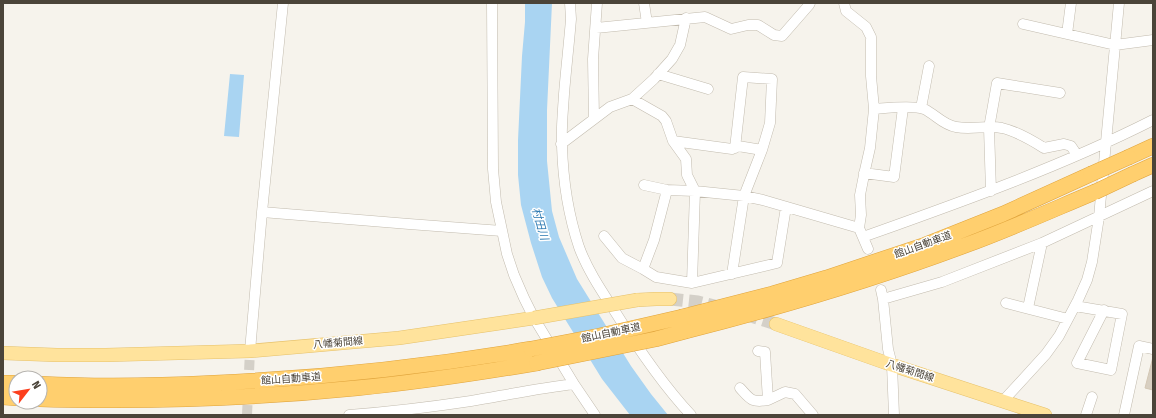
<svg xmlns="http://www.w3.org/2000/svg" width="1156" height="418" viewBox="0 0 1156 418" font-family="'Fira Sans Condensed','Noto Sans JP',sans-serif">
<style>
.water{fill:#a9d4f2}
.building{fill:#d8cfc1;stroke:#d3c7b4;filter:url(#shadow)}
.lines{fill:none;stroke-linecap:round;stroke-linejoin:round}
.minor-tunnel{stroke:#d4d0c8;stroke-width:10;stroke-dasharray:10 5;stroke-linecap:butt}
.major-tunnel{stroke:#d4d0c8;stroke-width:13;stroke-dasharray:13 6;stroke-linecap:butt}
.minor-casing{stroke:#c2bbae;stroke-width:11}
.major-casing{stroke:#e6c16a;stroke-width:14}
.highway-casing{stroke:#e0a43c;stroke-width:16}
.minor{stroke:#fff;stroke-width:10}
.major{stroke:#ffe39c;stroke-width:13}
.highway{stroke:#ffcf6e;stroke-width:15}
.major-bridge-casing{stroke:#e6c16a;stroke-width:14;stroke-linecap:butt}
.highway-bridge-casing{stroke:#e0a43c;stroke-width:16;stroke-linecap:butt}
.major-bridge{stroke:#ffe39c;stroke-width:13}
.highway-bridge{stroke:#ffcf6e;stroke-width:15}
.labels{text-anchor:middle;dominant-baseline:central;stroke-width:3;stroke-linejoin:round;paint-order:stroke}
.street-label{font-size:10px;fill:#4b4439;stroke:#fff}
.water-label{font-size:11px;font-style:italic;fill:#2e7ab2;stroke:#fff}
</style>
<defs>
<filter id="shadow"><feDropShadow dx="3.5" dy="-3.5" stdDeviation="1" flood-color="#0004"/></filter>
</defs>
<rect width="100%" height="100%" fill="#f6f3ec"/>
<path class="water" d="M525,3H552L547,110V161L552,211L559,237L577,279L631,366L651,394L668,415H630L602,379L552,298L542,277L531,243L521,205L518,175V140L522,56L525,22Z
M230,74L244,75L239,137L224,136Z"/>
<path class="building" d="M1153,357V390L1145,388Z"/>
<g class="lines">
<path class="minor-tunnel" d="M247,415L250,351"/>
<path class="major-tunnel" d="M670,299L698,302L722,308
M745,314L776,324"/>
<g class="minor-casing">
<path id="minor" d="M492,3L493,169L496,202L507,254L514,275L524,298L534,318L574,384L595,415
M570,3L571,19C569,44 566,69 564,94C563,111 561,129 562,146C563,180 568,214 579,247C587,269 601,290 614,310C637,347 661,383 691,415
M644,3L647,23
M844,3L846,11L866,27L871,37V76L874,109L870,148L865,170L860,195L861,215L859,228L868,249
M1023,24L1115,45L1153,40
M596,28L705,17L731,29L748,25H758L774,35L782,36L809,5L810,3
M1067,34L1071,3
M658,74L708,89
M632,99L662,116L666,121L673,141L686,159L687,175L695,191L744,196L763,200L859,228
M921,108L929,66
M874,109C887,108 913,105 924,109C935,114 943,125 956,127C971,130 987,125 1002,128C1015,131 1033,141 1044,148L1064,144L1071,146L1077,155
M594,119L593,59L597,3
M673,141L732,149L738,146L762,150
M561,144L610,107L632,99L654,79L672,59L680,45L686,18
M864,173L894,177L903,108
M644,185L667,190L695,191L692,283
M991,191L989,128L997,83L1060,93
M262,212L409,224L502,231
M604,236L622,258L643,269L656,277L692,283L777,263L786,207
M863,237C961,202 1060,167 1153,120
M643,269L654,240L667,190
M732,274L744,196L762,150L770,123L772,79L743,77L735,148
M881,290L883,299L888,349L892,365L894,415
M883,299L942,282L1042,243L1153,191
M1006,303L1068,319
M1075,306L1122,314L1111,370L1077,363L1104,310
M1028,308L1042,243
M250,351L262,212L283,3
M758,351L765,352L768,400L785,392L795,394L813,415
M740,388C750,399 751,403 768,400
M1003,401L1046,354L1059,336L1078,300L1087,280L1092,262L1099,217L1119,3
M349,415C390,412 431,407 471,401C506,395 540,388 574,384
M1086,415L1092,397
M1124,415L1139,346L1153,349"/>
</g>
<g class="major-casing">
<path id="major" d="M637,300L656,299H670
M776,324L892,365L1045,415
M3,353L57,355H106L250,351L399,338L534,318"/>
</g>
<g class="highway-casing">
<path id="highway" d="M1129,157L1153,146
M1133,174L1153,165
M682,317L772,294L826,278L925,245L1003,214L1091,174
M686,331C781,307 875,279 966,245C1010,229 1052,210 1095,192
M3,383H16
M40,384C98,387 157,386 215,383C321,378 426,367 531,349
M3,397L16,398
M40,399C65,400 90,400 116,400C196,400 277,396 357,388C418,382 478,373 537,363"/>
</g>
<use href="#minor" class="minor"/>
<use href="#major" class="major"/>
<use href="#highway" class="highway"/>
<g class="major-bridge-casing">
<path id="major-bridge" d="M534,318L637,300"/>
</g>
<g class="highway-bridge-casing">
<path id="highway-bridge" d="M1091,174L1129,157
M1095,192L1133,174
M531,349L599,336L682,317
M537,363L656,339L686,331"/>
</g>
<use href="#major-bridge" class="major-bridge"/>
<use href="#highway-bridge" class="highway-bridge"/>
</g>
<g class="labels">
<g class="street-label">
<text transform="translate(923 245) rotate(-20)">館山自動車道</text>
<text transform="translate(611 333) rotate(-12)">館山自動車道</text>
<text transform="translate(338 343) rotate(-5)">八幡菊間線</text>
<text transform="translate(910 371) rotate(18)">八幡菊間線</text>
<text transform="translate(291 379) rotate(-4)">館山自動車道</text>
</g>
<g class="water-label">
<text transform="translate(540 224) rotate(74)">村田川</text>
</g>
</g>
<rect width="1156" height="418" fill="none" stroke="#4b4439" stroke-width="8"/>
<g transform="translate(28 390) rotate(59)"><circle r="19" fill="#ffffff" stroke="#b7b4b0"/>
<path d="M0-3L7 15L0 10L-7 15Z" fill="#fc3f1d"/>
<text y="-6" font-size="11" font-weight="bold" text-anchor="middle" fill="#4b4439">N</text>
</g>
</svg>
